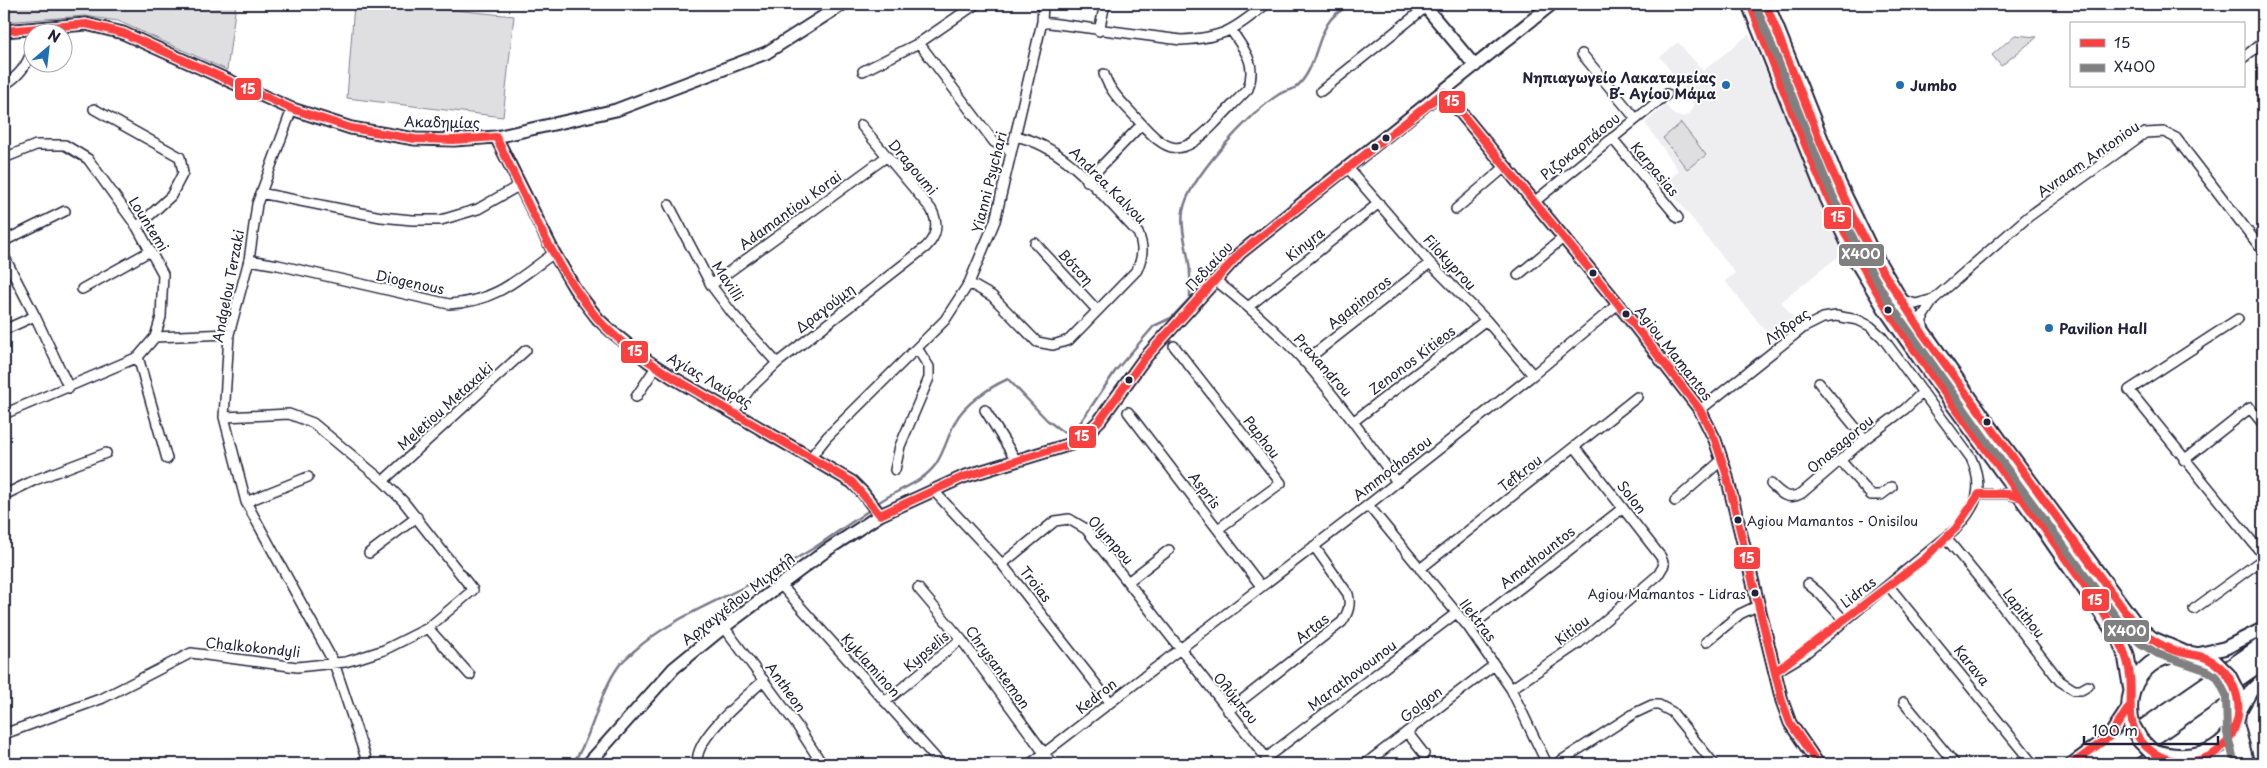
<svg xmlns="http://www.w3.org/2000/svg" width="2267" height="768" viewBox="0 0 2267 768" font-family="'Playpen Sans',sans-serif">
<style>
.built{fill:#eeeef1}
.green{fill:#dfdfe2;stroke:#80808e}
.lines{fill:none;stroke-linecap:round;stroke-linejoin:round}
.stream{stroke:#7a7a88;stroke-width:2.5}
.minor-casing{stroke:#22223b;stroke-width:12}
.tertiary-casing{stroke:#22223b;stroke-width:15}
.secondary-casing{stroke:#22223b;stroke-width:16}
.primary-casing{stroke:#22223b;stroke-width:19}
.minor{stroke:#fff;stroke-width:9}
.tertiary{stroke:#fff;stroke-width:11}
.secondary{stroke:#fff;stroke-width:12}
.primary{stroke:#fff;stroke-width:15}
.primary-bridge-casing{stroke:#22223b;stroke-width:19;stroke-linecap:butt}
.primary-bridge{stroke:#fff;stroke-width:15}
.bus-1-casing{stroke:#fff;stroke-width:11}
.bus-2-casing{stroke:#fff;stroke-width:11}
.bus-1{stroke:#fb4040;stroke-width:8}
.bus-2{stroke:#808080;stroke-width:8}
.poi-dot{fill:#1f6fb2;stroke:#fff;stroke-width:2}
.bus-dot{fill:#22223b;stroke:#fff;stroke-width:2}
.labels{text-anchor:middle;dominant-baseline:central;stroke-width:4;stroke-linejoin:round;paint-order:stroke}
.bus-label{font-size:13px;fill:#22223b;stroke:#fff;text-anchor:start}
.poi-label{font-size:14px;font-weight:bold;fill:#22223b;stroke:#fff;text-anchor:start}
.street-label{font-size:14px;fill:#22223b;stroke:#fff}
.line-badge{stroke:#fff;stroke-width:2}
.badge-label{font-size:14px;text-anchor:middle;font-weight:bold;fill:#fff}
</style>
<rect width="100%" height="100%" fill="#fff"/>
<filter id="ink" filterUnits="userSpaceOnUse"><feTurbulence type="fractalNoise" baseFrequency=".02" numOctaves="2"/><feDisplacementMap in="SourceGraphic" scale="10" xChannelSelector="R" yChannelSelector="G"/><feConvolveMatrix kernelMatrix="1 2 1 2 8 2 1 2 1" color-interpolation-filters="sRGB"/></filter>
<g filter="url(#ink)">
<path class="built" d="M1749,34L1845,251L1781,302L1797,323L1775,342L1725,281L1735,273L1664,183L1679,171L1645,123L1666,105L1674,115L1682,117L1690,114L1693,106L1692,99L1660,57L1678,42L1703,71Z"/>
<path class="green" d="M4,4H236L227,70L118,21L85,16L4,22Z
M354,4H393L514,16L503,117L347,98Z
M447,4H726L704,8L676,6L637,7L585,4Z
M2015,35L2037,37L2001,66L1992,55Z
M1681,123L1706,155L1687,169L1663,138Z"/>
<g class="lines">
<path class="stream" d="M875,505C894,490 921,485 936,464C944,452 948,436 955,422C964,404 990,387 1008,379L1047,420L1063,432L1078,426L1116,370L1154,326L1171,318L1190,298C1190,287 1191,275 1189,264C1187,248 1180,227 1183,211C1188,179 1251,112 1278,95C1283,91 1291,91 1296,87C1322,66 1313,20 1348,7C1360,3 1374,8 1386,4
M780,568L814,548L871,509
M572,764C593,736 597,697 618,667C622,661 629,656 634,651C672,617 722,600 767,575"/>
<g class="minor-casing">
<path id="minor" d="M1042,22L1181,40C1223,38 1234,30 1266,4
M1099,31L1105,4
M919,43L994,142L1011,151
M1582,54L1636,119
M2243,58L2263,42
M863,71L919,43L976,4
M1104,74C1110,93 1126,106 1138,120C1168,154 1181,158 1213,125C1225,113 1236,101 1248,89C1257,63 1245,51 1231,30
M4,85C18,77 27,66 32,50
M1321,91L1426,7
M94,109L180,157L183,173L171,196L137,227
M292,109L257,204L249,260L229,334L224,417L246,502L334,663L368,764
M1612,138L1678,218
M4,158L36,145H65L88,159L137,227L163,274L161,317L155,337
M1348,168L1430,263L1486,320L1533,375
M1087,181L1142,124
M260,193L381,217L412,220H441L478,209L520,185
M1534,202L1667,94
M669,205L711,285L732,313L777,363
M1456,209L1505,167
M4,241L65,211
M1035,243L1097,310
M4,256L35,316L4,330
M249,260L278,265L449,304C495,302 518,279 554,253
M1518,275L1563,238
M1215,280C1247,305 1279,333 1306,363C1339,401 1368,441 1397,482
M969,283L992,296L1037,342L1053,345L1069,340L1137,270C1143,256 1144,247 1138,233C1103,197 1067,146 1015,136
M711,285L886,157
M82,289L150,251
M1902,300L1916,304L1934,299
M1248,307L1379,203
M35,316L69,388
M2238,319L2129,390L2263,555
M1923,332V316L1934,299L2028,217L2145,133L2164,132L2176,138L2263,251
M1174,346L1281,483L1218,529
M138,357L167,459
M1304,362L1430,263
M1819,383L1865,439
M636,397L656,367
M985,410L1016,460
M1700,410L1803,328L1823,318L1836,316L1858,320L1870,326L1882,337L1971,458C1985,489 1977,506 1955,530L1802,656L1775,672
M733,412L750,389L777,363L926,247C937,236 939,223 931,209L861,125
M1128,412L1261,586
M4,414L138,357L155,337L229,334
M1354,421L1486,320
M811,457L827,437L945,320L969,283L995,221L1042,22L1043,4
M2184,460L2250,408L2263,424
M1841,461L1871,495H1881L1892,487
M895,470L900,446L929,378V367L917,348
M383,481L526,350
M1771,484C1781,494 1788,501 1802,493L1865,439L1905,409L1923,392
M933,490L1002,564L1110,702
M1979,494H2007L2022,498
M4,495L35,480L106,453
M1675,501L1722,460
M246,502L308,477
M1368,505L1469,628L1511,689L1547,764
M1946,538L2002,606L2060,681L2074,690H2081L2088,686
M369,553L417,517
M1002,564L1055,521L1069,519L1086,529L1271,764
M1420,569L1637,397
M1129,581L1169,550
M780,584L941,764
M1808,584L1819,593L1844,620
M1888,585L2033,764
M918,588L961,639L1052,764
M2194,609L2263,559
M724,627L798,727L822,764
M428,628L470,675
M1469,628L1623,508
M1706,642L1740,614L1759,605
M1511,689L1579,643L1658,575L1664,565L1661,557L1654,548L1575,447
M885,702L961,639
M1904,702L1955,764
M1228,711L1342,622C1348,613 1351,605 1348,594L1314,546
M1407,732L1424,754
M4,734L103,698L191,653L297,667L345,662L356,659L384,650L428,628L473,590L403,501L383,481L313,423L289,414L224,417
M1266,758L1455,614
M698,764C691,740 747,696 764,680
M1030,764L1368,505L1533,375L1618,304
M1365,764L1494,665
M1556,764L1635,713L1652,705H1659L1672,712L1714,764"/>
</g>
<g class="tertiary-casing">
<path id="tertiary" d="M1423,4L1475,66
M4,31L86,24L123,33L292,109L351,128L415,139L454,140L496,137L616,110L766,53L843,4
M1444,92L1618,304L1700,410L1715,440L1726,473L1782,701L1790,723L1818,764
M496,137L554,253L575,289L598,319L611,331L649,362L672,377L852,482L863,493L880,515
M588,764L674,668L724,627L827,550L880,515L963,477L1071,444L1085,435L1100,420L1144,359L1240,253L1552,4"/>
</g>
<g class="secondary-casing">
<path id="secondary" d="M2195,655L2225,648L2263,629
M2238,714L2251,691L2263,679
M2072,764L2109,737L2129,707
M2157,764L2173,761"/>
</g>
<g class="primary-casing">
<path id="primary" d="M1750,4L1823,187L1857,260L1886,308L1922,360L2034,514L2101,611L2120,640L2126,655L2132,691
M1766,4L1838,184L1869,248L1899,299L2002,445L2136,626L2151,639L2183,653
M2236,725L2246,764
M2132,726C2118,673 2167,637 2214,662
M2151,751C2196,768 2246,746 2237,694
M2091,764L2263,645
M2115,764L2263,661"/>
</g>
<use href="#minor" class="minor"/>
<use href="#tertiary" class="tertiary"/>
<use href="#secondary" class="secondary"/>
<use href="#primary" class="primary"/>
<g class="primary-bridge-casing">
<path id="primary-bridge" d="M2214,662L2228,676L2237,694
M2132,726L2140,740L2151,751"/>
</g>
<use href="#primary-bridge" class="primary-bridge"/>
<g class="bus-1-casing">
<path id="bus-1" d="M1750,4C1790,107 1827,212 1886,307C1942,396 2009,477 2069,564C2082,582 2096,600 2107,619C2118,637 2128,655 2130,676C2133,700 2125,720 2141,741C2155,759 2180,766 2202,759C2218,754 2231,741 2236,724C2244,699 2231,669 2206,658C2199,655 2192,655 2184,653C2167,650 2149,639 2136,626L1923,334L1878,264L1854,219L1830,166L1766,4
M4,31L86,24L123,33L292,109L351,128L415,139L454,140L496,137C526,198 553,265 597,318C617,341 646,360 672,377L852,482L880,515L963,477L1071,444L1085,435L1100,420L1144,359L1240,253L1444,92L1618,304L1700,410L1715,440L1726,473L1782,701L1790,723L1818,764
M1775,672L1924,559L1956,528L1979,494H2007L2023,498
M2072,764L2109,737L2129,707"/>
</g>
<g class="bus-2-casing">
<path id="bus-2" d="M1757,8L1829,188L1860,252L1890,304L1994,451L2128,633L2140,643L2158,654L2208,671L2217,677L2226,695L2227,733L2235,764"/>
</g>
<use href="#bus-1" class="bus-1"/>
<use href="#bus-2" class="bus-2"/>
</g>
</g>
<g class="poi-dot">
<circle cx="1726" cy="85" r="5"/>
<circle cx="1900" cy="85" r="5"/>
<circle cx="2049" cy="328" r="5"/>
</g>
<g class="bus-dot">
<circle cx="1386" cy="138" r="4.5"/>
<circle cx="1375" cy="147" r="4.5"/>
<circle cx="1593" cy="273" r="4.5"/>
<circle cx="1888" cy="310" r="4.5"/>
<circle cx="1626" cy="314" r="4.5"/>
<circle cx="1129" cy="380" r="4.5"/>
<circle cx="1987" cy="422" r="4.5"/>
<circle cx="1738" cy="520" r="4.5"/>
<circle cx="1755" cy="593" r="4.5"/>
</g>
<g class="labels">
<g class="bus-label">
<text x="1747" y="520">Agiou Mamantos - Onisilou</text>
<text x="1746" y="593" text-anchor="end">Agiou Mamantos - Lidras</text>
</g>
<g class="poi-label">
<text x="1716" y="77" text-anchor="end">Νηπιαγωγείο Λακαταμείας<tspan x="1716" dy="16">Β΄- Αγίου Μάμα</tspan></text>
<text x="1910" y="85">Jumbo</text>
<text x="2059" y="328">Pavilion Hall</text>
</g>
<g class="street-label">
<text transform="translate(442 122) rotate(1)">Ακαδημίας</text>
<text transform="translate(1580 146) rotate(-39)">Ριζοκαρπάσου</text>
<text transform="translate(2088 159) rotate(-35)">Avraam Antoniou</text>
<text transform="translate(913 167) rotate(50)">Dragoumi</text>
<text transform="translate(1655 169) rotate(50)">Karpasias</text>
<text transform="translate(989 182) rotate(-76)">Yianni Psychari</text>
<text transform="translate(1108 185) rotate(45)">Andrea Kalvou</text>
<text transform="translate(790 210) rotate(-36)">Adamantiou Korai</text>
<text transform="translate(149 224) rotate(58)">Lountemi</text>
<text transform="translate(1305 244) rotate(-38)">Kinyra</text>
<text transform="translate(1450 262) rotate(47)">Filokyprou</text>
<text transform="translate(1209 266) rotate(-47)">Πεδιαίου</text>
<text transform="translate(1076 267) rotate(47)">Βότση</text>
<text transform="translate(728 281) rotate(57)">Mavilli</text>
<text transform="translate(410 282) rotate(12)">Diogenous</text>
<text transform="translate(228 286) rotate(-79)">Andgelou Terzaki</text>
<text transform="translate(1359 302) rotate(-38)">Agapinoros</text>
<text transform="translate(825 308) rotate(-38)">Δραγούμη</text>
<text transform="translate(1787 326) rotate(-35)">Λήδρας</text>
<text transform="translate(1674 353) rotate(52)">Agiou Mamantos</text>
<text transform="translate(1412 360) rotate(-37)">Zenonos Kitieos</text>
<text transform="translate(1323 365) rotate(48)">Praxandrou</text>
<text transform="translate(710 380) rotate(30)">Αγίας Λαύρας</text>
<text transform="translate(445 406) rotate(-42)">Meletiou Metaxaki</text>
<text transform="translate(1262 437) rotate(52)">Paphou</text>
<text transform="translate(1840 444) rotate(-40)">Onasagorou</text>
<text transform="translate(1392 468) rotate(-38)">Ammochostou</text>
<text transform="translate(1520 473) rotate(-38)">Tefkrou</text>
<text transform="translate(1205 490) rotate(52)">Aspris</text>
<text transform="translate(1632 497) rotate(52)">Solon</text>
<text transform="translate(1111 540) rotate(48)">Olympou</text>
<text transform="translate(1537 557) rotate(-38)">Amathountos</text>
<text transform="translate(1036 584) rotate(51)">Troias</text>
<text transform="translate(1858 592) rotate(-38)">Lidras</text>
<text transform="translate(738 599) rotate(-38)">Αρχαγγέλου Μιχαήλ</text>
<text transform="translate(2024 613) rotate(52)">Lapithou</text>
<text transform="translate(1478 620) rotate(52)">Ilektras</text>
<text transform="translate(1312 628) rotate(-38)">Artas</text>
<text transform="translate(1572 630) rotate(-37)">Kitiou</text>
<text transform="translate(253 647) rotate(6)">Chalkokondyli</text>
<text transform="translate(926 651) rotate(-40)">Kypselis</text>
<text transform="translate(871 665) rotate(48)">Kyklaminon</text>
<text transform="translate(1972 665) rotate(51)">Karava</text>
<text transform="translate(998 667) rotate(54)">Chrysantemon</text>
<text transform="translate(1352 675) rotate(-37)">Marathovounou</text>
<text transform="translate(786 687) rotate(54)">Antheon</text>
<text transform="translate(1096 696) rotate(-38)">Kedron</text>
<text transform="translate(1236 698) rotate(51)">Ολύμπου</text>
<text transform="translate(1421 704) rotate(-38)">Golgon</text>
</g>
</g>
<g class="line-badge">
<rect x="234" y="77" width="28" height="24" rx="5" fill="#fb4040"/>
<rect x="1438" y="90" width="28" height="24" rx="5" fill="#fb4040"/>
<rect x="1823" y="206" width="29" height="24" rx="5" fill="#fb4040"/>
<rect x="1838" y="243" width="47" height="24" rx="5" fill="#808080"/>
<rect x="620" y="340" width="29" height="24" rx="5" fill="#fb4040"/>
<rect x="1068" y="425" width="29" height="24" rx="5" fill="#fb4040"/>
<rect x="1733" y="546" width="28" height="24" rx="5" fill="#fb4040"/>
<rect x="2081" y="588" width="29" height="24" rx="5" fill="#fb4040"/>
<rect x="2103" y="619" width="47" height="24" rx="5" fill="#808080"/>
</g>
<g class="badge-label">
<text x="248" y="94">15</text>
<text x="1452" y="106">15</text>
<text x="1838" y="222">15</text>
<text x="1861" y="259">X400</text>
<text x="635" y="356">15</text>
<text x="1082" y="441">15</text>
<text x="1747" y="563">15</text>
<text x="2095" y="605">15</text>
<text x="2127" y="636">X400</text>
</g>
<rect width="2267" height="768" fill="none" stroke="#fff" stroke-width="20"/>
<rect x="10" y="10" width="2247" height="748" fill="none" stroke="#22223b" stroke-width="2" filter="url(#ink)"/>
<rect x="2070" y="22" width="175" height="65" fill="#ffffff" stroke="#a7a7b1"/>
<rect x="2080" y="39" width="25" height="8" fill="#fb4040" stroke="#a7a7b1"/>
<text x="2114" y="48" font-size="15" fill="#22223b">15</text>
<rect x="2080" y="64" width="25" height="8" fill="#808080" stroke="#a7a7b1"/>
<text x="2114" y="72" font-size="15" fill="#22223b">X400</text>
<g transform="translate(48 48) rotate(28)"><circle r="24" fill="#ffffff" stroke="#a7a7b1"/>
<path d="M0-4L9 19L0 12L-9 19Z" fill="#1f6fb2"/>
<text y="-8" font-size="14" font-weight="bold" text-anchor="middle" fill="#22223b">N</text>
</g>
<path d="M2084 736v8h134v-8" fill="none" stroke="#22223b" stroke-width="2.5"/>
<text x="2092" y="736" font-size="15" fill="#22223b" stroke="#ffffff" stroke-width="4" paint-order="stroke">100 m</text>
</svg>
